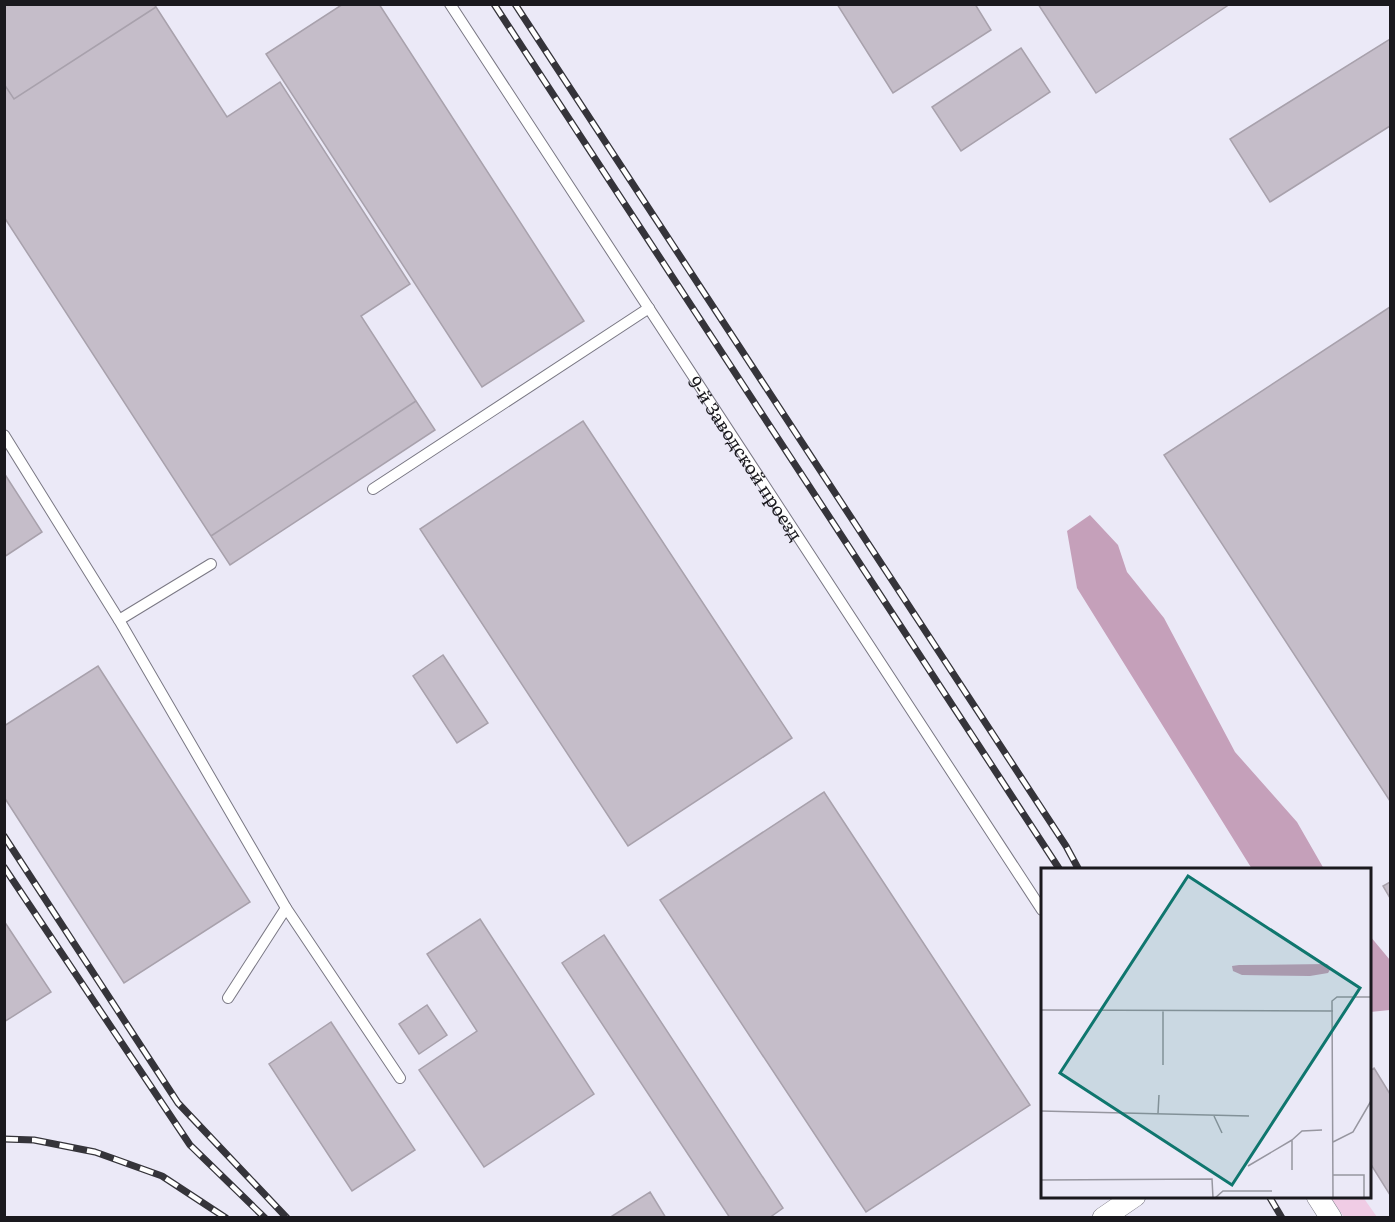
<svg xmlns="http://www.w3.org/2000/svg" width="1395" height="1222" viewBox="0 0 1395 1222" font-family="Literata,serif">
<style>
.green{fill:#f0cce5}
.forest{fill:#c5a0ba}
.building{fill:#c5bdc9;stroke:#a8a1ac;stroke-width:1.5}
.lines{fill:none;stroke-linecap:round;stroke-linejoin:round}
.service-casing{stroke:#7a7884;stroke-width:12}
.minor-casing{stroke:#7a7884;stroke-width:22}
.service{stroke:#fff;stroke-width:10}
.minor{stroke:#fff;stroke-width:21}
.rail-casing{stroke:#35343a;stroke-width:7}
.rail{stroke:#fff;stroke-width:4.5;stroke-dasharray:14;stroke-linecap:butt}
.labels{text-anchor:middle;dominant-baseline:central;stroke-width:4.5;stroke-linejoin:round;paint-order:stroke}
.street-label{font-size:18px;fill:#1a191e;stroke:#fff}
.inset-road{fill:none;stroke:#9796a0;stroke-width:1.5}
.view{fill:#0f766e;fill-opacity:0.15;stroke:#0f766e;stroke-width:3}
.inset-edge{fill:none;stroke:#1a191e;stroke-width:3}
</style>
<rect width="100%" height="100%" fill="#ebe9f7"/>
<path class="green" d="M1330,1197H1363L1377,1217H1344Z"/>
<path class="forest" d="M1090,515L1118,545L1127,572L1164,618L1235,752L1297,822L1324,869H1252L1077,588L1067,531Z
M1370,936L1390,960V1010L1370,1012Z"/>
<path class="building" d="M4,4H154L156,7L14,99L4,84Z
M343,4H379L584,321L482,387L266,54Z
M837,4H975L991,30L893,93Z
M1038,4H1230L1096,93Z
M156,7L227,117L280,82L410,284L361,316L416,401L211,536L4,217V84L14,99Z
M1390,39V126L1270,202L1230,139Z
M1021,48L1050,92L961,151L932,107Z
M1390,307V801L1164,455Z
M416,401L435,430L230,565L211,536Z
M583,421L792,738L628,846L420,529Z
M4,473L42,532L4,557Z
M443,655L488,723L457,743L413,676Z
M98,666L250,902L124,983L4,797V726Z
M824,792L1030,1105L866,1212L660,900Z
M1390,882V898L1383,886Z
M480,919L594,1094L484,1167L419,1070L477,1031L427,954Z
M4,921L51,992L4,1022Z
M604,935L783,1208L769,1218H730L562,963Z
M427,1005L447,1035L419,1054L399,1024Z
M331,1022L415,1150L352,1191L269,1064Z
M1374,1068L1390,1094V1195L1370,1163V1071Z
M650,1192L666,1218H609Z"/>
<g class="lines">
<g class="service-casing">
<g id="service">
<path id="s1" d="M450,4L1042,910"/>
<path d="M4,435L119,620L286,908L400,1078"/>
<path d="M373,489L649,308"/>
<path d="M119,620L211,564"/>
<path d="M228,998L286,908"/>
</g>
</g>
<g class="minor-casing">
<path id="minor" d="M1317,1196L1331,1218
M1103,1218L1135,1196"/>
</g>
<use href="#service" class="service"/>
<use href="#minor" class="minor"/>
<g class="rail-casing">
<path id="rail" d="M494,4L1060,870
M515,4L1066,846L1079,870
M4,836L178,1103L287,1218
M4,867L190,1145L265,1218
M4,1139L34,1140L95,1152L162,1176L226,1218
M1269,1196L1282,1218"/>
</g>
<use href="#rail" class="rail"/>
</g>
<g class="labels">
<g class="street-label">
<text stroke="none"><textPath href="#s1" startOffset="542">9-й Заводской проезд</textPath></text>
</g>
</g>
<g transform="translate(1041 868)">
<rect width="330" height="330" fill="#ebe9f7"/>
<path d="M286,96L290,100L287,105L269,108L201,107L192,103L191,98L198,97Z" fill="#c5a0ba"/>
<path class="inset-road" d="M0,142L292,143M122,142V197M0,243L208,248M117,245L118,227M173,248L181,265M292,274L312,264L330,233M207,298L251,272M251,302V272L261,263L281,262M292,307H323V330M0,312L171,311L172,330M174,330L182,323H231M292,330L291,133L296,129H330"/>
<path class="view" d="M147,8L319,120L191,317L19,205Z"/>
<rect width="330" height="330" class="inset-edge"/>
</g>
<rect width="1395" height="1222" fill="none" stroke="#1a191e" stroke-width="12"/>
</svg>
